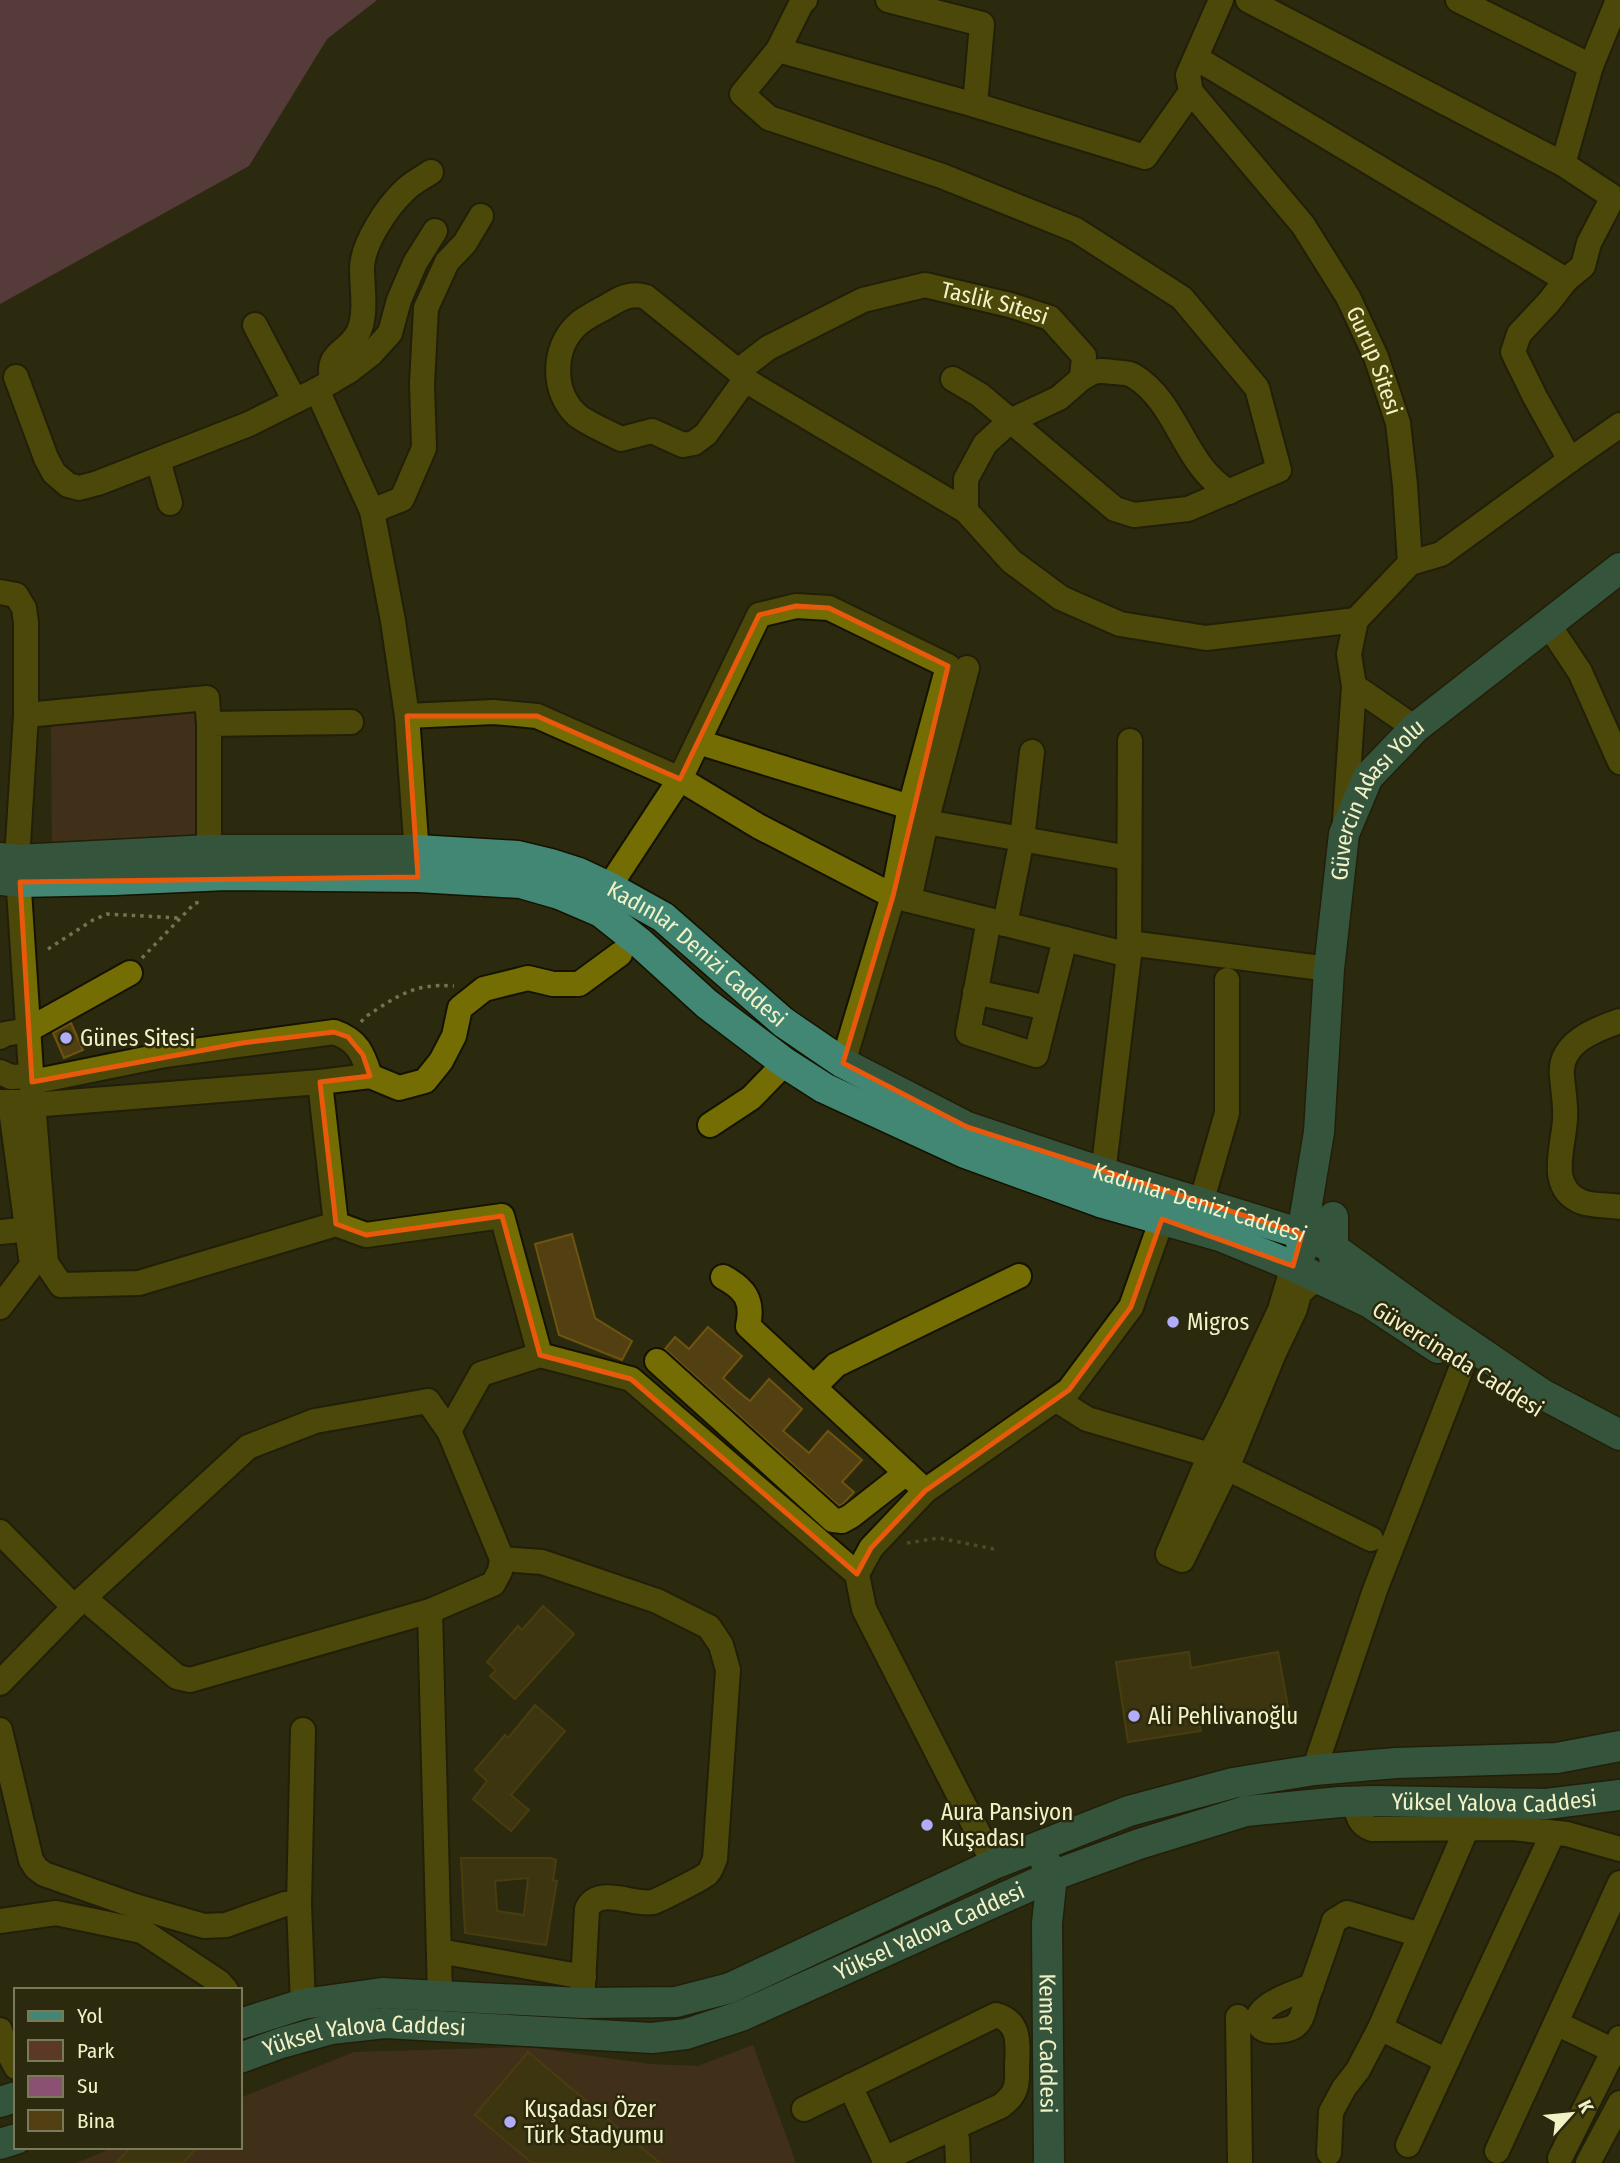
<svg xmlns="http://www.w3.org/2000/svg" width="1620" height="2163" viewBox="0 0 1620 2163" font-family="'Fira Sans Condensed',sans-serif">
<style>
.green{fill:#5c3827}
.water{fill:#8b5172}
.building{fill:#524013;stroke:#6e540f;stroke-width:2;fill-rule:evenodd}
.lines{fill:none;stroke-linecap:round;stroke-linejoin:round}
.minor-casing{stroke:#141200;stroke-width:28}
.major-casing{stroke:#141200;stroke-width:33}
.path{stroke:#737251;stroke-width:3.5;stroke-dasharray:3.5 5;stroke-linecap:butt}
.minor{stroke:#736d04;stroke-width:24}
.major{stroke:#428774;stroke-width:30}
.marked{fill:none;stroke:#e8590c;stroke-width:5;stroke-linejoin:round}
.poi-dot{fill:#b1adfa;stroke:#2b2a0e;stroke-width:2.5}
.labels{text-anchor:middle;dominant-baseline:central;stroke-width:5;stroke-linejoin:round;paint-order:stroke}
.street-label{font-size:23px;fill:#f3f2c7;stroke:#2b2a0e}
.poi-label{font-size:23px;fill:#f3f2c7;stroke:#2b2a0e;text-anchor:start}
</style>
<rect width="100%" height="100%" fill="#2b2a0e"/>
<path class="green" d="M194,707L201,841L52,847L51,719Z
M753,2045L796,2163H76L115,2147H240V2098L354,2052L529,2047L650,2064L698,2066Z"/>
<path class="water" d="M0,0H377L327,39L249,166L0,304Z"/>
<path class="building" d="M71,1023L83,1050L64,1058L53,1033Z
M572,1234L595,1318L632,1341L622,1360L559,1335L535,1244Z
M708,1327L742,1356L723,1378L735,1389L750,1401L769,1379L802,1409L783,1431L795,1441L809,1453L828,1431L862,1460L842,1482L854,1492L843,1504L839,1506L665,1349L675,1337L689,1349Z
M543,1606L574,1634L515,1699L490,1676L496,1670L487,1662L518,1626L522,1630Z
M1189,1652L1191,1668L1278,1652L1288,1707L1199,1723L1201,1731L1128,1742L1116,1662Z
M535,1705L565,1731L511,1795L529,1810L511,1831L473,1799L487,1781L475,1770L505,1735L508,1738Z
M461,1858H551L556,1860L553,1880L557,1881L546,1945L465,1933ZM528,1878L524,1915L497,1911L495,1881Z
M528,2052L660,2163H532L475,2115Z
M131,2147H197L183,2163H116Z"/>
<g class="lines">
<g class="minor-casing">
<g id="minor">
<path d="M805,0L802,2L778,50L742,94L769,118L942,176L1076,230L1182,298L1257,388L1279,470L1188,509L1134,515L1115,509L980,395L953,379"/>
<path d="M888,0L982,24L975,105"/>
<path id="s1" d="M1221,0L1188,75L1191,92L1303,225L1348,297L1376,357L1398,423L1405,485L1410,563L1356,620L1349,654L1354,686L1415,728"/>
<path d="M1248,0L1563,164L1591,66L1618,0"/>
<path d="M1458,0L1591,66"/>
<path d="M778,50L975,105L1145,157L1191,92"/>
<path d="M1196,58L1566,280L1583,266L1589,243L1613,197L1563,164"/>
<path d="M1566,280L1549,302L1519,334L1513,352L1535,397L1570,460L1620,425"/>
<path d="M255,325L295,401"/>
<path id="s2" d="M738,371L768,348L863,300L925,285L1010,305L1050,318L1084,356L1082,378L1059,398L1010,421L985,444L966,479V511"/>
<path d="M16,377L46,458L54,473L68,485L79,488L98,483L249,424L317,390L349,371L371,354L390,333L399,300L415,263L435,231"/>
<path d="M1082,378C1096,370 1098,370 1113,372C1119,373 1128,372 1134,376C1178,403 1184,466 1229,492"/>
<path d="M745,380L706,434L694,443L683,445L652,431L621,439C608,432 590,425 578,416C551,393 552,347 578,324C586,317 597,312 606,307C619,299 630,292 646,297L738,371L745,380L966,511L1011,561L1061,598L1120,624L1206,638L1356,620"/>
<path d="M332,381C326,351 346,355 358,333C367,315 362,288 362,269C362,244 387,207 405,190C412,183 422,178 431,172"/>
<path d="M317,390L372,511L393,621L407,716L418,868"/>
<path d="M158,460L170,503"/>
<path d="M372,511L402,499L424,448L422,384L426,308L447,262L465,243L481,216"/>
<path d="M1410,563L1441,554L1570,460"/>
<path d="M0,592L16,595L24,608L26,623V715L17,860L33,1102L46,1263L61,1285L139,1283L336,1224L366,1235L502,1216L540,1355L631,1379L857,1574"/>
<path d="M1548,624L1580,672L1620,762"/>
<path d="M26,715L207,698L209,724"/>
<path d="M407,716L494,712L537,716L680,779L758,826L893,896L1129,955"/>
<path d="M698,742L910,807"/>
<path d="M1345,821L1354,686"/>
<path d="M926,822L1129,858"/>
<path d="M209,850V724L351,722"/>
<path d="M609,887L680,779L759,615L796,606L829,608L948,666L910,807L893,896L843,1063"/>
<path d="M909,900L926,822L967,668"/>
<path d="M989,920L968,1033L1036,1055L1065,939"/>
<path d="M1005,924L1022,839L1032,752"/>
<path d="M1129,943L1329,969"/>
<path d="M975,992L1047,1008"/>
<path d="M1620,1021C1596,1029 1558,1043 1562,1076C1563,1091 1566,1104 1565,1119C1564,1146 1546,1188 1582,1202C1593,1206 1608,1205 1620,1207"/>
<path d="M0,1037L5,1034L28,1030L130,973"/>
<path d="M0,1072L11,1077L31,1076"/>
<path d="M32,1082L165,1055L334,1032C358,1040 363,1054 370,1076"/>
<path d="M0,1102H33L44,1104L320,1082"/>
<path d="M710,1125L751,1098L785,1063"/>
<path d="M1101,1191L1129,955L1130,741"/>
<path d="M1201,1203L1227,1113V980"/>
<path d="M336,1224L320,1082L370,1076L399,1088L425,1081L441,1061L454,1036L460,1008L484,989L528,978L553,984H579L620,954"/>
<path d="M0,1232L43,1228"/>
<path d="M1293,1266L1280,1310L1235,1406L1210,1455L1168,1554L1182,1560L1227,1468L1274,1353L1295,1309L1299,1294L1308,1285L1321,1280"/>
<path d="M723,1277C744,1288 754,1300 748,1326L917,1483"/>
<path d="M0,1307L32,1265L10,1102"/>
<path d="M657,1361L833,1520L842,1521L851,1516L906,1473"/>
<path d="M814,1387L836,1365L1019,1276"/>
<path d="M1057,1400L1087,1419L1210,1455L1227,1468L1371,1539"/>
<path d="M449,1431L481,1374L540,1355"/>
<path d="M0,1532L74,1607"/>
<path d="M502,1559L542,1562L657,1601L709,1627L721,1645L728,1670L715,1859C713,1863 711,1871 707,1874C703,1878 659,1900 653,1902C634,1906 598,1885 587,1909L582,2003"/>
<path d="M84,1598L177,1677L190,1680L430,1611"/>
<path d="M0,1683L74,1607L248,1447L315,1421L428,1401L449,1431L502,1559L500,1571L493,1584L430,1611L440,1995"/>
<path d="M0,1730L31,1860L36,1868L44,1874L135,1906L204,1926L226,1925L285,1904H299"/>
<path d="M303,1730L299,1904L303,2004"/>
<path d="M1314,1770L1375,1590L1463,1364"/>
<path d="M1355,1801C1357,1814 1358,1824 1372,1829L1512,1828L1567,1834L1620,1849"/>
<path d="M994,1864L864,1609L857,1574L871,1548L925,1491L1069,1390L1131,1307L1162,1219"/>
<path d="M0,1921L56,1913L142,1931L219,1982L226,1990"/>
<path d="M439,1951L584,1977"/>
<path d="M1312,1986C1299,1991 1251,2006 1259,2024C1261,2029 1266,2031 1272,2031C1280,2031 1292,2030 1297,2024C1303,2018 1305,2006 1307,1999C1316,1973 1326,1947 1334,1921L1347,1913L1420,1935"/>
<path d="M1238,2017L1240,2163"/>
<path d="M1556,2023L1614,2051"/>
<path d="M1380,2028L1447,2061"/>
<path d="M0,2030L4,2044L16,2067"/>
<path d="M850,2086L886,2163"/>
<path d="M804,2109L996,2015C1021,2022 1018,2045 1017,2066C1017,2074 1018,2082 1015,2089C1013,2096 1007,2101 1001,2106L884,2159"/>
<path d="M953,2128L957,2139L958,2163"/>
<path d="M1408,2145L1553,1833"/>
<path d="M1497,2151L1620,1883"/>
<path d="M1329,2153L1331,2112L1344,2088L1358,2070L1380,2028L1467,1828"/>
<path d="M1560,2158L1620,2038"/>
<path d="M1588,2163L1620,2103"/>
</g>
</g>
<g class="major-casing">
<g id="major">
<path id="s3" d="M0,858L17,860L209,850H418L518,856L551,864L579,873L609,887L663,917L783,1022L843,1063L967,1127L1104,1173L1302,1234L1333,1248L1430,1318L1542,1394L1620,1435"/>
<path d="M0,880L20,882L114,880L227,875L418,877L521,883L559,894L601,912L640,943L707,1004L785,1063L824,1088L965,1153L1100,1202L1220,1236L1293,1266L1370,1303L1438,1348"/>
<path d="M1333,1217V1248L1335,1264"/>
<path id="s4" d="M1301,1253L1302,1234L1319,1132L1329,969L1344,834L1368,777L1415,728L1620,568"/>
<path id="s5" d="M1046,1863L1052,1876L1047,1923L1049,2163"/>
<path d="M240,2024L303,2004L382,1993L582,2003L676,2002L730,1988L994,1864L1129,1811L1233,1783L1314,1770L1396,1763L1557,1758L1620,1746"/>
<path id="s6" d="M240,2058L281,2043L331,2029L385,2023L652,2038L686,2034L741,2016L1052,1876L1139,1844L1246,1811L1340,1802L1375,1801L1546,1804L1620,1795"/>
<path d="M0,2102L16,2097"/>
<path d="M0,2144L16,2139"/>
</g>
</g>
<path class="path" d="M48,949L93,920L107,914L178,918
M142,958L195,903L202,902
M361,1022L365,1017C398,996 413,983 454,986
M907,1543L939,1538L994,1549"/>
<use href="#minor" class="minor"/>
<use href="#major" class="major"/>
</g>
<path d="M0 0H1620V2163H0ZM796,606L829,608L948,666L893,896L843,1063L967,1127L1302,1234L1293,1266L1162,1219L1131,1307L1069,1390L925,1491L871,1548L857,1574L631,1379L540,1355L502,1216L366,1235L336,1224L320,1082L370,1076L363,1055L348,1037L334,1032L242,1043L32,1082L20,882L418,877L407,716H537L680,779L759,615Z" fill="#2b2a0e" fill-opacity=".55" fill-rule="evenodd"/>
<path class="marked" d="M796,606L829,608L948,666L893,896L843,1063L967,1127L1302,1234L1293,1266L1162,1219L1131,1307L1069,1390L925,1491L871,1548L857,1574L631,1379L540,1355L502,1216L366,1235L336,1224L320,1082L370,1076L363,1055L348,1037L334,1032L242,1043L32,1082L20,882L418,877L407,716H537L680,779L759,615Z"/>
<g class="poi-dot">
<circle cx="66" cy="1038" r="7"/>
<circle cx="1173" cy="1322" r="7"/>
<circle cx="1134" cy="1716" r="7"/>
<circle cx="927" cy="1825" r="7"/>
<circle cx="510" cy="2122" r="7"/>
</g>
<g class="labels">
<g class="street-label">
<text stroke="none"><textPath href="#s2" startOffset="280">Taslik Sitesi</textPath></text>
<text stroke="none"><textPath href="#s1" startOffset="427">Gurup Sitesi</textPath></text>
<text stroke="none"><textPath href="#s4" startOffset="467">Güvercin Adası Yolu</textPath></text>
<text stroke="none"><textPath href="#s3" startOffset="726">Kadınlar Denizi Caddesi</textPath></text>
<text stroke="none"><textPath href="#s3" startOffset="1293">Kadınlar Denizi Caddesi</textPath></text>
<text transform="translate(1458 1359) rotate(32)">Güvercinada Caddesi</text>
<text stroke="none"><textPath href="#s6" startOffset="1304">Yüksel Yalova Caddesi</textPath></text>
<text stroke="none"><textPath href="#s6" startOffset="716">Yüksel Yalova Caddesi</textPath></text>
<text stroke="none"><textPath href="#s6" startOffset="128">Yüksel Yalova Caddesi</textPath></text>
<text stroke="none"><textPath href="#s5" startOffset="182">Kemer Caddesi</textPath></text>
</g>
<g class="poi-label">
<text x="80" y="1038">Günes Sitesi</text>
<text x="1187" y="1322">Migros</text>
<text x="1148" y="1716">Ali Pehlivanoğlu</text>
<text x="941" y="1812">Aura Pansiyon<tspan x="941" dy="26">Kuşadası</tspan></text>
<text x="524" y="2109">Kuşadası Özer<tspan x="524" dy="26">Türk Stadyumu</tspan></text>
</g>
</g>
<rect x="14" y="1988" width="228" height="161" fill="#2b2a0e" stroke="#7b7a58" stroke-width="2"/>
<rect x="28" y="2011" width="35" height="10" fill="#428774" stroke="#7b7a58" stroke-width="2"/>
<text x="77" y="2023" font-size="21" fill="#f3f2c7">Yol</text>
<rect x="28" y="2040" width="35" height="21" fill="#5c3827" stroke="#7b7a58" stroke-width="2"/>
<text x="77" y="2058" font-size="21" fill="#f3f2c7">Park</text>
<rect x="28" y="2076" width="35" height="21" fill="#8b5172" stroke="#7b7a58" stroke-width="2"/>
<text x="77" y="2093" font-size="21" fill="#f3f2c7">Su</text>
<rect x="28" y="2110" width="35" height="21" fill="#524013" stroke="#7b7a58" stroke-width="2"/>
<text x="77" y="2128" font-size="21" fill="#f3f2c7">Bina</text>
<g transform="translate(1571 2114) rotate(63)" stroke="#2b2a0e" stroke-width="5" paint-order="stroke">
<path d="M0-5L12 26L0 18L-12 26Z" fill="#f3f2c7"/>
<text y="-10" font-size="19" font-weight="bold" text-anchor="middle" fill="#f3f2c7">K</text>
</g>
</svg>
